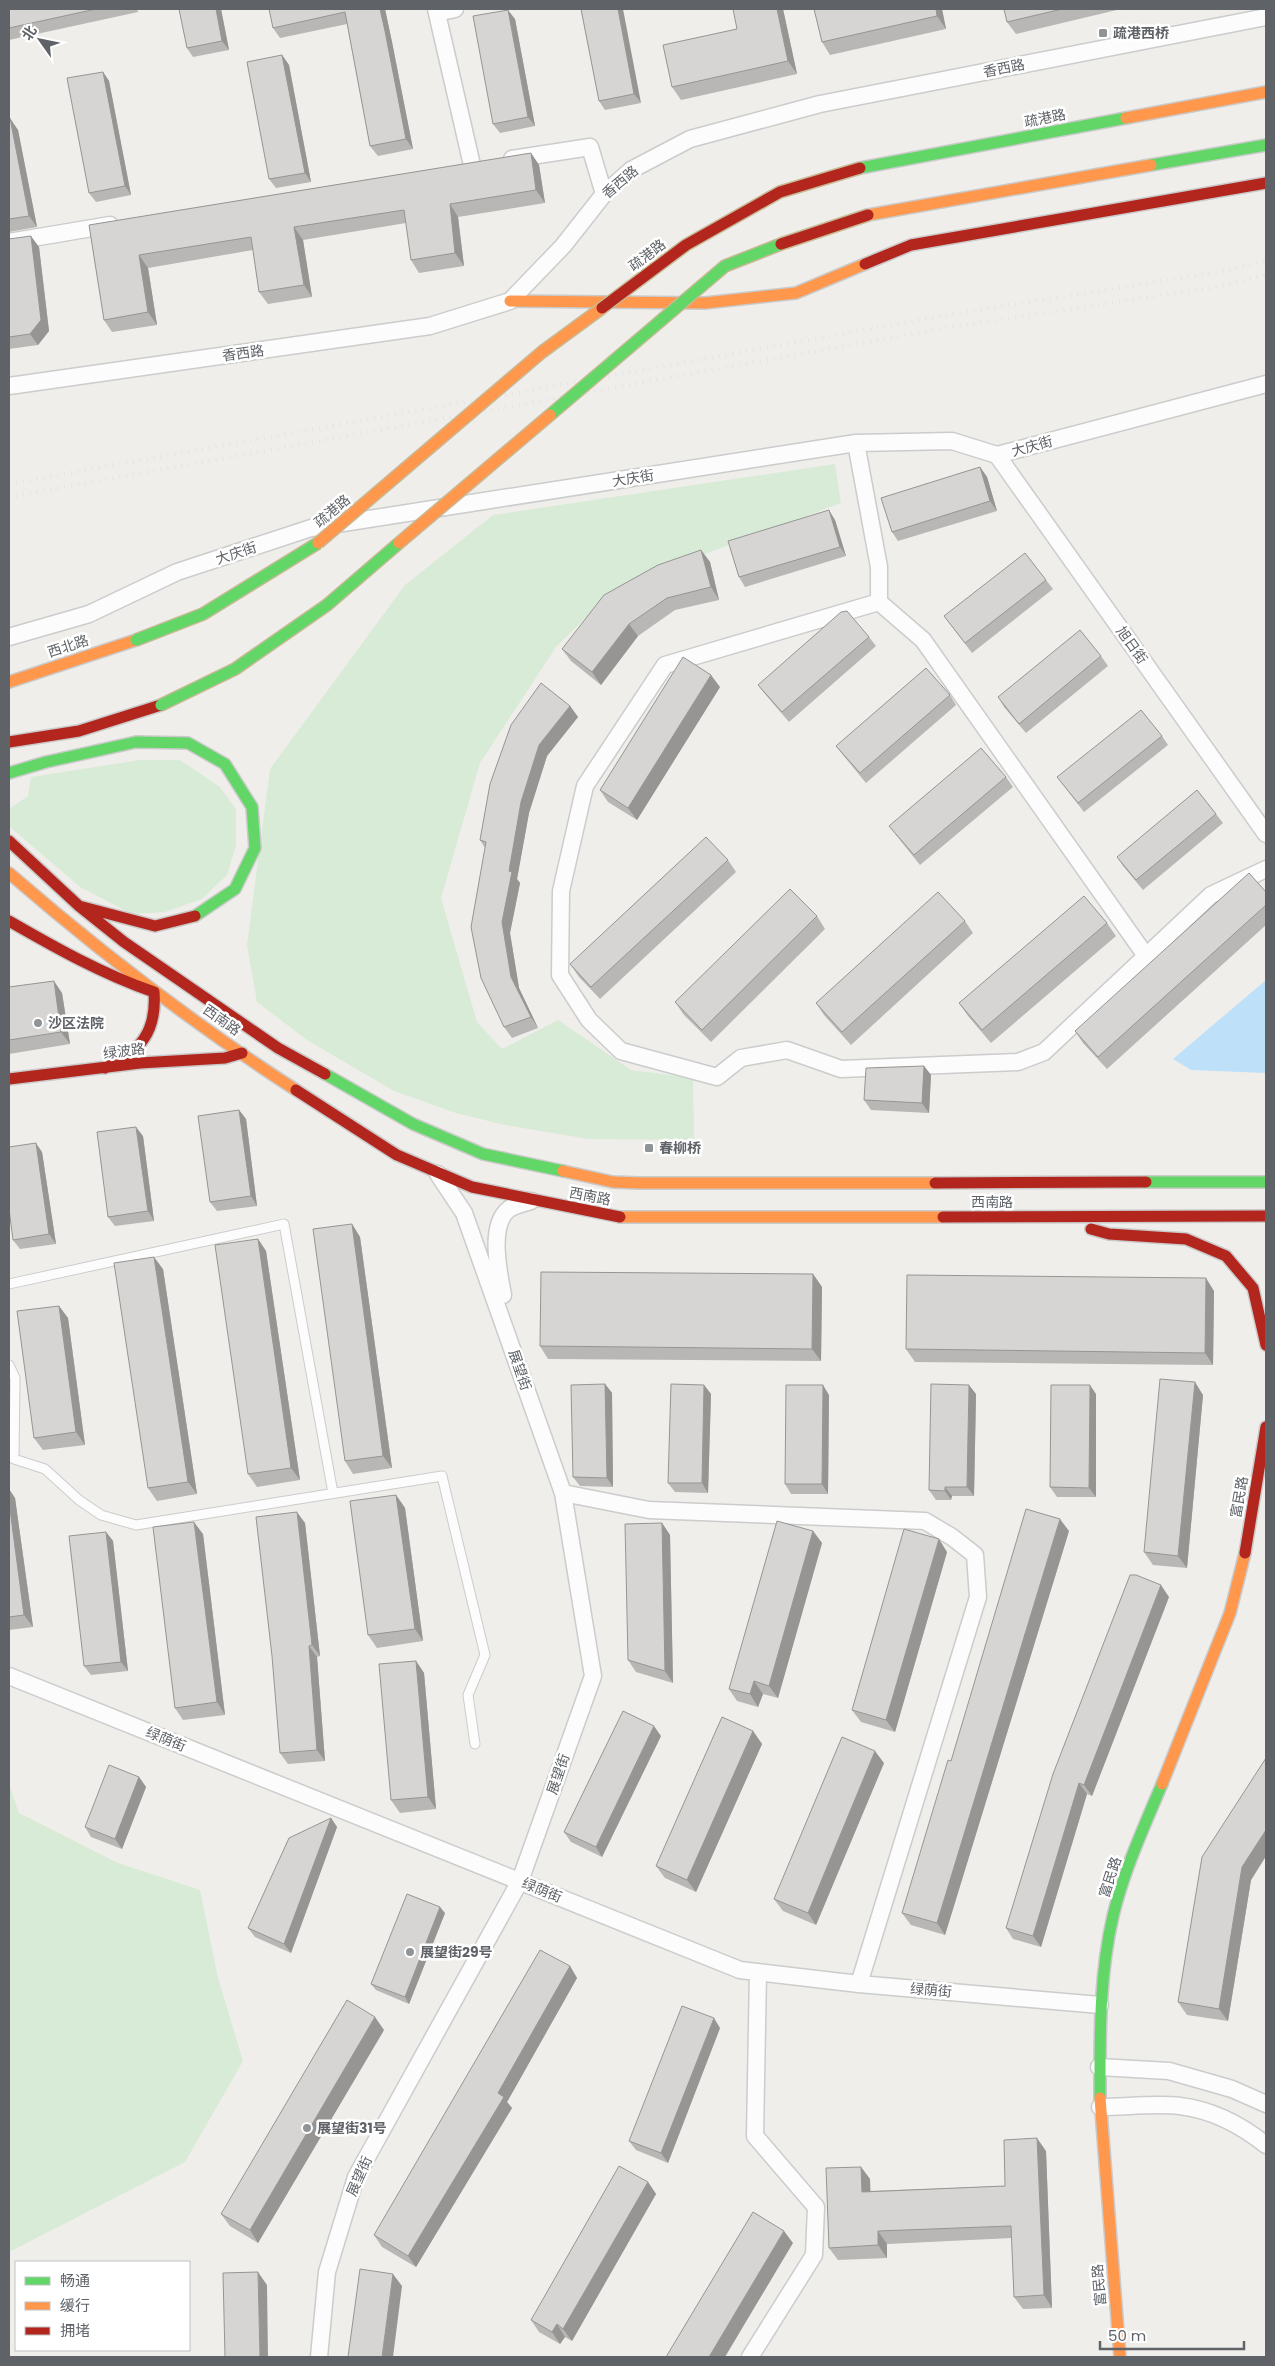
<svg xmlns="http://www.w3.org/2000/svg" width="1275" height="2366" viewBox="0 0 1275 2366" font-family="Poppins,'Noto Sans SC',sans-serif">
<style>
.green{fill:#d8ebd6}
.water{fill:#bfe0f9}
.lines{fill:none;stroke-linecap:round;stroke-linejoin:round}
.lane-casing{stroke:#cbcccc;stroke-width:11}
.street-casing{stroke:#cbcccc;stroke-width:19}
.fast-casing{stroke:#cacacb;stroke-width:14}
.slow-casing{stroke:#cacacb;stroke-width:14}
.jam-casing{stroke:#cacacb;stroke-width:14}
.lane{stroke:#fdfcfc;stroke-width:9}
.street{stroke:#fdfcfc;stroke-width:16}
.fast{stroke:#63d668;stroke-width:11}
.slow{stroke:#ff974d;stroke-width:11}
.jam{stroke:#b3261e;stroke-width:11}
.rail{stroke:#e4e4e4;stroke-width:4;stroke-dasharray:1 6;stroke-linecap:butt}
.fast-bridge-casing{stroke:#c8b996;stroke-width:14;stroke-linecap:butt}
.slow-bridge-casing{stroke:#c8b996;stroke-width:14;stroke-linecap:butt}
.jam-bridge-casing{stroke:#c8b996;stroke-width:14;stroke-linecap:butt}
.fast-bridge{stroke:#63d668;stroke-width:11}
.slow-bridge{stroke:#ff974d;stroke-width:11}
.jam-bridge{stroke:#b3261e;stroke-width:11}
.wall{fill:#b8b7b5}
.shaded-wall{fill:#969594}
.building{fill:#d6d5d3;stroke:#969594}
.poi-dot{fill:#919496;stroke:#fff;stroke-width:2}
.labels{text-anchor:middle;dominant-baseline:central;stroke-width:5;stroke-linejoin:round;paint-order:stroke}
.poi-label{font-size:14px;font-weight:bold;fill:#5f6368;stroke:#fff;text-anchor:start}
.street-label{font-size:14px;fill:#5f6368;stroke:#fff}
</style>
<rect width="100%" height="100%" fill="#efeeea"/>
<path class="green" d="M835,464L841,503L673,566L604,600L556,647L480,763L441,898L477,1022L502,1049L558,1020L631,1070L693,1078L694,1140L588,1139L505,1125L456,1113L394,1091L307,1040L257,1002L247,945L270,769L405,585L493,515Z
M140,760H180L220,787L236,809V845L227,875L202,899L165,912L132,914L80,887L9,826V809L28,796L31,777Z
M9,1784L19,1813L118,1863L200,1890L218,1978L243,2061L185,2162L9,2252Z"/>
<path class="water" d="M1266,980V1073L1191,1070L1173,1059Z"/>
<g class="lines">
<g class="lane-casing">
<path id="lane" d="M9,1284L284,1224L333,1493
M9,1365L15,1378L14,1459L45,1469L79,1500L101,1515L136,1525L442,1476L485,1655L468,1695L475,1744"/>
</g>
<g class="street-casing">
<path id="street" d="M436,9L472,165
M437,13L455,9
M512,159L590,147L604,194
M9,242L110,225
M9,386L430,326L510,301L563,246L604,194L631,170L690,139L820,104L1266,17
M856,443L879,567V602L923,640L1146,956
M997,455L1266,834
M879,602L665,665L585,786L561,891L560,975L589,1020L621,1051L717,1077L741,1058L787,1050L841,1069L1018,1062L1044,1052L1211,895L1266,869
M9,637L89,614L177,572L311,528L856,443L952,441L997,455L1266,384
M503,1295C499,1273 488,1225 509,1209C515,1205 525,1203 531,1201
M563,1493L649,1510L925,1521L952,1537L975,1555L978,1597L859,1984
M9,1676L740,1970L859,1984L1100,2005
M1099,2067L1169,2071L1232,2089L1266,2104
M1100,2107C1126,2107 1155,2103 1180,2106C1213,2110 1241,2125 1266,2145
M319,2357L327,2272L356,2177L520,1881L593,1676L563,1493L464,1213L438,1174
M750,2357L814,2255L816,2207L755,2136L758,1972"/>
</g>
<g class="fast-casing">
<path id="fast" d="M1151,165L1266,145
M860,168L1126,118
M9,773L46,762L136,742L188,743L225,764L252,807L255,848L235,889L195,916
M325,1074L413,1124L483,1154L563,1171
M1146,1182H1266
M1100,2098C1100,2037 1099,1976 1113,1916C1124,1870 1144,1827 1162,1784"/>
</g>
<g class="slow-casing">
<path id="slow" d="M1126,118L1266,92
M868,215L1151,165
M510,301L705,303L796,293L865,264
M9,682L136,640
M9,873C100,952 195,1025 296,1090
M563,1171L613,1182L639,1183H935
M620,1217H943
M1162,1784L1230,1613L1245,1553
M1100,2098L1120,2357"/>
</g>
<g class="jam-casing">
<path id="jam" d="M865,264L911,245L1266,183
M9,742L79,731L161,705
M9,841L79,906L124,942L278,1048L325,1074
M79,906L155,926L195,916
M9,921C56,948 102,974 154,992C157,1032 140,1052 105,1068
M9,1079L140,1063L225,1058L242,1053
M296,1090L397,1155L472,1187L620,1217
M935,1183L1146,1182
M943,1217L1266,1216
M1091,1229L1109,1234L1186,1239L1226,1256L1253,1288L1266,1345
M1245,1553L1266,1427"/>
</g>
<use href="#lane" class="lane"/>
<use href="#street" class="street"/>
<use href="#fast" class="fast"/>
<use href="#slow" class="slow"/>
<use href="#jam" class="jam"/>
<path class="rail" d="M9,484L953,314L1214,273L1266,261
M9,497L950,327L1217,287L1266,275"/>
<g class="fast-bridge-casing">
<path id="fast-bridge" d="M550,415L725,266L781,244
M136,640L203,614L318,543
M161,705L235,669L327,605L399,543"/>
</g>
<g class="slow-bridge-casing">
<path id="slow-bridge" d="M318,543L542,352L602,308
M399,543L550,415"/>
</g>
<g class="jam-bridge-casing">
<path id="jam-bridge" d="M781,244L868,215
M602,308L686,245L780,192L860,168"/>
</g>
<use href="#fast-bridge" class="fast-bridge"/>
<use href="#slow-bridge" class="slow-bridge"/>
<use href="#jam-bridge" class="jam-bridge"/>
</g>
<path class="wall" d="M9,9H137L138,12L9,40Z
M179,9H221L229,50L193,57L187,48Z
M269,9H385L392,42L413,149L378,156L370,146L347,24L280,38L273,28Z
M581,9L641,103L605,110L599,101Z
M783,9L797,74L681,100L672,87L737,29Z
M814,9H942L946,29L830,55L822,42Z
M1004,9H1121L1016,34L1007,22Z
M515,19L535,126L500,133L493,124Z
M282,55L289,65L311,182L276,188L269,179Z
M103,72L109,81L131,195L96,202L89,193Z
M9,119L18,130L37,227L9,232Z
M531,153L539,165L545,203L458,217L464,266L419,273L411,260L406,223L303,240L312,297L268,304L259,292L253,250L148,268L157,325L112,332L104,320L89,225Z
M9,239L39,247L49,331L38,345L9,349Z
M980,467L987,477L997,511L898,541L892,532Z
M835,520L846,556L745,587L739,577Z
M701,550L710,562L719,600L675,610L638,636L601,685L571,661L562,649Z
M1046,580L1053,589L972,653L944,616Z
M869,637L876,646L789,722L765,694L758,685Z
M1101,656L1108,666L1026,733L1004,707L998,697Z
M720,687L637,820L608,802L600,790Z
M950,695L956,705L866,783L843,755L836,746Z
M570,706L578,717L547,756L529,813L517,879L520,883L510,933L519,988L538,1028L512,1038L504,1027L485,848L480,840Z
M1162,736L1168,745L1084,812L1057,777Z
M1006,777L1013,787L920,865L896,835L889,826Z
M1216,814L1223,823L1143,890L1123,866L1117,857Z
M728,860L736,872L600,999L579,977L570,964Z
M1266,892V925L1107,1069L1083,1043L1075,1031Z
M817,916L825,929L711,1042L684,1015L675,1002Z
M965,921L973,933L851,1045L824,1015L816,1003Z
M1107,923L1116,936L991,1043L968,1016L959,1003Z
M9,987L62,993L70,1044L9,1054Z
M924,1066L931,1075L929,1113L871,1110L864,1100Z
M239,1110L246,1119L257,1206L217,1211L210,1202Z
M143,1136L154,1221L115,1226L108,1217Z
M42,1152L56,1244L20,1249L13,1240Z
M352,1224L360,1237L392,1468L353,1474L345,1461Z
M258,1239L266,1251L300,1480L257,1487L248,1474Z
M163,1269L197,1494L157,1501L148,1488Z
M813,1274L822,1287L821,1361L548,1359L540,1346Z
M1214,1291L1213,1365L915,1362L906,1349Z
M59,1306L68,1318L85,1445L43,1450L34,1438Z
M605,1384L612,1393L613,1487L580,1486L573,1477Z
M704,1385L711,1394L708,1493L675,1492L668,1483Z
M976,1394L974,1496H952L951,1500H936L929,1490Z
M1096,1394V1497H1057L1050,1487Z
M829,1395L828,1494H791L785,1484Z
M1203,1395L1187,1568L1153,1565L1144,1552Z
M9,1489L15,1498L33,1627L9,1630Z
M396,1495L405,1508L423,1641L377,1648L368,1635Z
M305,1523L320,1656L317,1657L325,1761L288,1764L280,1753Z
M662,1523L670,1535L673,1683L636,1672L628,1660Z
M813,1531L822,1543L778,1698L763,1694L758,1707L737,1701L729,1689Z
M1069,1531L945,1935L911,1925L902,1913Z
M106,1532L113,1541L128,1671L91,1675L84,1666Z
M203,1534L225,1715L183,1720L175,1708Z
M947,1552L895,1732L861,1722L852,1710Z
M1169,1597L1092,1796L1087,1794L1041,1947L1013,1939L1006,1928Z
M416,1661L424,1673L436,1809L400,1813L391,1800Z
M753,1731L762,1744L696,1892L665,1878L656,1866Z
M661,1736L602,1857L571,1842L564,1832Z
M1266,1758V1856L1251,1880L1228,2021L1187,2015L1178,2002Z
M884,1763L816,1925L783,1911L774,1899Z
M139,1777L146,1787L122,1849L91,1837L85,1827Z
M331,1818L337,1827L291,1953L255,1937L248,1928Z
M445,1913L409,2004L376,1990L371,1984Z
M570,1966L577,1978L507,2102L512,2108L416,2267L382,2247L374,2235Z
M720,2028L668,2163L636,2150L629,2141Z
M384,2030L258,2243L230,2226L221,2214Z
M1046,2151L1052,2308L1023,2309L1014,2297L1012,2238L887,2244V2258L838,2260L829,2248L861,2167L870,2179V2191L1005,2186Z
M648,2182L656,2194L572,2341L565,2337L560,2344L539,2332L531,2320Z"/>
<path class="shaded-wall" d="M216,9H221L229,50L222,41Z
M380,9H385L392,42L413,149L406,139Z
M618,9H623L641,103L634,94Z
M777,9H783L797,74L788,61Z
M936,9H942L946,29L937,16Z
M508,10L515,19L535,126L528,117Z
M282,55L289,65L311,182L305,173Z
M103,72L109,81L131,195L125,186Z
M10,118L18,130L37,227L29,216Z
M531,153L539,165L545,203L536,190Z
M450,204L458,217L464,266L455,253Z
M294,227L303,240L312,297L304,285Z
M31,236L39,247L49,331L38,345L30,334Z
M139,255L148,268L157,325L148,312Z
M980,467L987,477L997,511L990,501Z
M829,510L835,520L846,556L840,547Z
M701,550L710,562L719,600L711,587Z
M629,624L638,636L601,685L592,672Z
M711,675L720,687L637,820L628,808Z
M570,706L578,717L547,756L529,813L517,879L520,883L510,933L519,988L538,1028L531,1017L511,977L502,922L509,871L521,802L539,745Z
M54,981L62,993L70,1044L61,1032Z
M924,1066L931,1075L929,1113L922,1103Z
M239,1110L246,1119L257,1206L251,1196Z
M136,1127L143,1136L154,1221L148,1211Z
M36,1143L42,1152L56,1244L49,1234Z
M352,1224L360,1237L392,1468L383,1456Z
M258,1239L266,1251L300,1480L291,1468Z
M154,1257L163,1269L197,1494L188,1482Z
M813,1274L822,1287L821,1361L812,1349Z
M1206,1278L1214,1291L1213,1365L1205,1353Z
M59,1306L68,1318L85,1445L76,1432Z
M1195,1382L1203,1395L1187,1568L1178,1556Z
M605,1384L612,1393L613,1487L607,1478Z
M704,1385L711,1394L708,1493L702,1483Z
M823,1385L829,1395L828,1494L822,1484Z
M969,1385L976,1394L974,1496L967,1487Z
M1090,1385L1096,1394V1497L1089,1488Z
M945,1487L952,1496L951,1500L945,1491Z
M9,1489L15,1498L33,1627L24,1615L9,1502Z
M396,1495L405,1508L423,1641L415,1629Z
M297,1512L305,1523L320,1656L312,1645Z
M1060,1519L1069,1531L945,1935L937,1923Z
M194,1522L203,1534L225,1715L217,1702Z
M662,1523L670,1535L673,1683L665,1671Z
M813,1531L822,1543L778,1698L769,1686Z
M106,1532L113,1541L128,1671L121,1662Z
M939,1539L947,1552L895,1732L886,1720Z
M1161,1585L1169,1597L1092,1796L1084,1785Z
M309,1646L317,1657L325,1761L317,1750Z
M416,1661L424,1673L436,1809L428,1797Z
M754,1681L763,1694L758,1707L750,1694Z
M654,1726L661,1736L602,1857L596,1847Z
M753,1731L762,1744L696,1892L687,1880Z
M875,1751L884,1763L816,1925L808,1913Z
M139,1777L146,1787L122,1849L115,1839Z
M1079,1783L1087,1794L1041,1947L1033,1936Z
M331,1818L337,1827L291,1953L284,1944Z
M1266,1830V1856L1251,1880L1228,2021L1219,2009L1242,1867Z
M440,1907L445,1913L409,2004L405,1997Z
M570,1966L577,1978L507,2102L512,2108L416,2267L408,2256L498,2093Z
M375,2017L384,2030L258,2243L250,2230Z
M714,2018L720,2028L668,2163L661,2153Z
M1037,2138L1046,2151L1052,2308L1044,2295Z
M861,2167L870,2179L871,2204L862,2192Z
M648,2182L656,2194L572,2341L563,2329Z
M784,2231L793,2243L725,2357H709Z
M878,2231L887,2244V2258L878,2245Z
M258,2272L267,2285L268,2357H260Z
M393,2274L402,2286L393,2357H382Z
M557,2324L565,2337L560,2344L552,2332Z"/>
<path class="building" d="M9,9H96L9,28Z
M179,9H216L222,41L187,48Z
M269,9H380L385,31L406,139L370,146L345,12L273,28Z
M581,9H618L634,94L599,101Z
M733,9H777L788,61L672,87L663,45L737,29Z
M814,9H936L937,16L822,42Z
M1004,9H1062L1007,22Z
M508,10L528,117L493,124L473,16Z
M282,55L305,173L269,179L247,62Z
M103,72L125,186L89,193L67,78Z
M10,118L29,216L9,219V119Z
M531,153L536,190L450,204L455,253L411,260L404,210L294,227L304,285L259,292L251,237L139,255L148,312L104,320L89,225Z
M31,236L41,320L30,334L9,337V239Z
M980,467L990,501L892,532L881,498Z
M829,510L840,547L739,577L728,541Z
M701,550L711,587L667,598L629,624L592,672L562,649L604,595L658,565Z
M1025,553L1046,580L965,643L944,616Z
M847,611L869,637L782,712L758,685L841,612Z
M1080,630L1101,656L1019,724L998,697Z
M683,657L711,675L628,808L600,790Z
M926,668L950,695L860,773L836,746Z
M541,683L570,706L539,745L521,802L509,871L512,872L502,922L511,977L531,1017L504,1027L481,978L471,927L486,842L480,840L490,784L511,725Z
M1141,710L1162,736L1078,803L1057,777Z
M981,748L1006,777L914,855L889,826Z
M1197,790L1216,814L1136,880L1117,857Z
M706,837L728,860L591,987L570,964Z
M1249,873L1266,892V905L1098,1057L1075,1031Z
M790,889L817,916L702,1030L675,1002Z
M938,892L965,921L842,1032L816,1003Z
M1084,896L1107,923L982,1030L959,1003Z
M54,981L61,1032L9,1040V987Z
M924,1066L922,1103L864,1100L866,1068Z
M239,1110L251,1196L210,1202L198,1116Z
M136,1127L148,1211L108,1217L97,1132Z
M36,1143L49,1234L13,1240L9,1209V1147Z
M352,1224L383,1456L345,1461L313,1229Z
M258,1239L291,1468L248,1474L215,1245Z
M154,1257L188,1482L148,1488L114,1263Z
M541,1272L813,1274L812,1349L540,1346Z
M907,1275L1206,1278L1205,1353L906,1349Z
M59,1306L76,1432L34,1438L17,1311Z
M1160,1379L1195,1382L1178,1556L1144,1552Z
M605,1384L607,1478L573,1477L571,1385Z
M671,1384L704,1385L702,1483H668Z
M931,1384L969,1385L967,1487H945V1491L929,1490Z
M786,1385H823L822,1484H785Z
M1051,1385H1090L1089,1488L1050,1487Z
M396,1495L415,1629L368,1635L350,1501Z
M9,1502L24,1615L9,1617Z
M1026,1509L1060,1519L937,1923L902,1913L948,1760L951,1761Z
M297,1512L312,1645L309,1646L317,1750L280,1753L272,1656L256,1517Z
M777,1521L813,1531L769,1686L754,1681L750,1694L729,1689Z
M194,1522L217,1702L175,1708L153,1527Z
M662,1523L665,1671L628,1660L625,1524Z
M904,1529L939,1539L886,1720L852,1710Z
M106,1532L121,1662L84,1666L69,1536Z
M1130,1575H1136L1161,1585L1084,1785L1079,1783L1033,1936L1006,1928L1053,1774Z
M416,1661L428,1797L391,1800L379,1664Z
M623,1711L654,1726L596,1847L564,1832Z
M722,1717L753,1731L687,1880L656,1866Z
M842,1737L875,1751L808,1913L774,1899Z
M1266,1758V1830L1242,1867L1219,2009L1178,2002L1202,1857Z
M109,1765L139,1777L115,1839L85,1827Z
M331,1818L284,1944L248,1928L289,1838Z
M407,1894L440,1907L405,1997L371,1984Z
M540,1950L570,1966L498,2093L504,2097L408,2256L374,2235Z
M347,2000L375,2017L250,2230L221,2214Z
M682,2006L714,2018L661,2153L629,2141Z
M1037,2138L1044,2295L1014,2297L1011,2226L878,2231V2245L829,2248L826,2168L861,2167L862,2192L1005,2186L1004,2140Z
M619,2166L648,2182L563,2329L557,2324L552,2332L531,2320Z
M753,2212L784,2231L709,2357H666Z
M360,2269L393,2274L382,2357H348Z
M258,2272L260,2357H225L223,2273Z"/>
<g class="poi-dot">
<rect x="1098" y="28" width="10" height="10" rx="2.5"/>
<circle cx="38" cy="1023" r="5"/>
<rect x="644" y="1143" width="10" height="10" rx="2.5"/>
<circle cx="410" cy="1952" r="5"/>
<circle cx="307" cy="2128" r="5"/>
</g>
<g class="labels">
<g class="poi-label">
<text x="1113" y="33">疏港西桥</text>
<text x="48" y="1023">沙区法院</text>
<text x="659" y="1148">春柳桥</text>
<text x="420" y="1952">展望街29号</text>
<text x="317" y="2128">展望街31号</text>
</g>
<g class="street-label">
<text transform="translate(1004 68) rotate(-11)">香西路</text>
<text transform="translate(1045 118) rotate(-11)">疏港路</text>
<text transform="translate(620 182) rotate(-40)">香西路</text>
<text transform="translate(647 255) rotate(-37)">疏港路</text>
<text transform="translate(243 353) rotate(-8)">香西路</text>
<text transform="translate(1032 446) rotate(-15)">大庆街</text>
<text transform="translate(633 478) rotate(-9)">大庆街</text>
<text transform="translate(332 511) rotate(-40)">疏港路</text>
<text transform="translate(236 553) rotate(-18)">大庆街</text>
<text transform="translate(1132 645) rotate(55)">旭日街</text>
<text transform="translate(68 646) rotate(-18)">西北路</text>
<text transform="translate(222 1020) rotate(35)">西南路</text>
<text transform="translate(124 1051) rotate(-7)">绿波路</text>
<text transform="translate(590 1196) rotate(11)">西南路</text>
<text x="992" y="1202">西南路</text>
<text transform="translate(520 1370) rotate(71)">展望街</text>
<text transform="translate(1239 1497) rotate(-80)">富民路</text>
<text transform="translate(166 1739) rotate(22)">绿荫街</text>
<text transform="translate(558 1774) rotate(-71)">展望街</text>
<text transform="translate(1110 1877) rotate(-72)">富民路</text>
<text transform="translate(542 1890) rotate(22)">绿荫街</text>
<text transform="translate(931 1990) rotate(5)">绿荫街</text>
<text transform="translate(359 2176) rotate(-66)">展望街</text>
<text transform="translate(1099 2285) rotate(-95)">富民路</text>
</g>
</g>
<rect width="1275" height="2366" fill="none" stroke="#5f6368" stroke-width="20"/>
<rect x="15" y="2261" width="175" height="90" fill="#ffffff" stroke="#bfc1c3"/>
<rect x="25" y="2277" width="25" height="8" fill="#63d668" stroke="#bfc1c3"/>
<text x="60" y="2286" font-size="15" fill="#5f6368">畅通</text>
<rect x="25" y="2302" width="25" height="8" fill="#ff974d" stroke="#bfc1c3"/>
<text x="60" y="2311" font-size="15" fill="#5f6368">缓行</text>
<rect x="25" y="2327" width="25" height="8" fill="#b3261e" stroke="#bfc1c3"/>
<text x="60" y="2336" font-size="15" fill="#5f6368">拥堵</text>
<g transform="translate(40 40) rotate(303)" stroke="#ffffff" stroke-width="4" paint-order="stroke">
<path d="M0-4L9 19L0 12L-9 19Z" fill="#5f6368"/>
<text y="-8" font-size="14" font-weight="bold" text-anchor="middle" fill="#5f6368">北</text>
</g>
<path d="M1100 2341v8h144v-8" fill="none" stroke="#5f6368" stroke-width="2.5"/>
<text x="1108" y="2341" font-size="15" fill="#5f6368" stroke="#ffffff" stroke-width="4" paint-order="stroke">50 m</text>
</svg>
